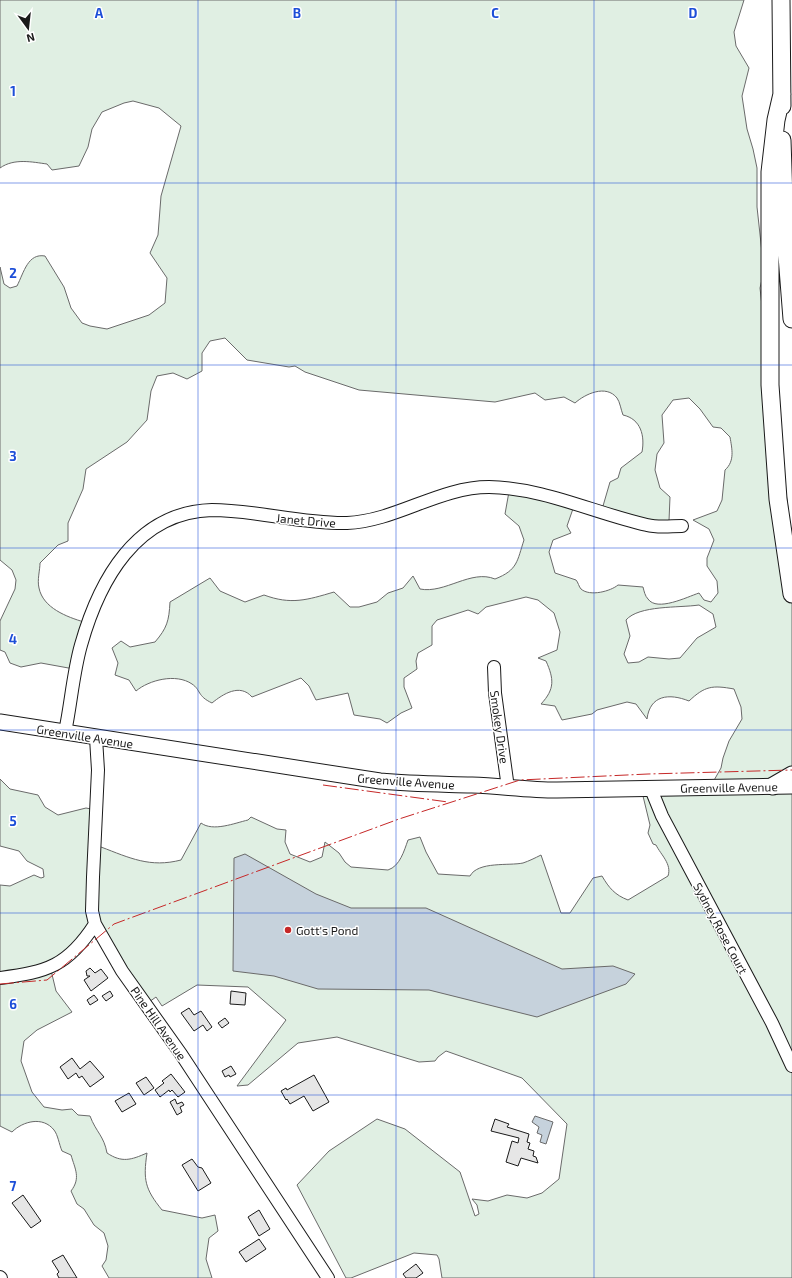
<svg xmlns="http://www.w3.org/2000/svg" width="792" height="1278" viewBox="0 0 792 1278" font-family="'Exo 2',sans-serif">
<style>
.green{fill:#e0efe3;stroke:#6a6a6a;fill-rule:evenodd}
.water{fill:#c6d2dc;stroke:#6a6a6a}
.building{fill:#e6e6e6;stroke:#1a1a1a}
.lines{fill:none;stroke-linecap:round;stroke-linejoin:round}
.minor-casing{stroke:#1a1a1a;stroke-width:14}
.major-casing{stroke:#1a1a1a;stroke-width:17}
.highway-casing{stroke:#1a1a1a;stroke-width:19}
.minor{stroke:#fff;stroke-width:12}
.major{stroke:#fff;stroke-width:15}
.highway{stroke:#fff;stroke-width:17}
.power{stroke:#c62828;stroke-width:1;stroke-dasharray:14 3 2 3;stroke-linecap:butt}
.grid{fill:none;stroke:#1d4ed8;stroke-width:1;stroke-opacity:0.55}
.poi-dot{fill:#c62828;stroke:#fff;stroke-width:1.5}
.labels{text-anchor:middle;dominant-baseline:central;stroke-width:3;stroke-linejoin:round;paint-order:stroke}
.street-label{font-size:12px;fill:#1a1a1a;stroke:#fff}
.poi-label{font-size:12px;fill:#1a1a1a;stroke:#fff;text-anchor:start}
.grid-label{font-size:13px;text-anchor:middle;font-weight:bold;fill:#1d4ed8;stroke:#fff;stroke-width:3;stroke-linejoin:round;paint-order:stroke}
</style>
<rect width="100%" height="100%" fill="#fff"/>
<path class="green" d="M0,0H744L734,32L736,46L749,68L742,96L747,129L753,149L757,168V207L764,271L760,288L761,297L781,470C788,491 787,513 792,534V1278H442L439,1259L437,1255L414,1253L351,1278H346L297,1185L329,1151L377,1119L405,1129L460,1172L475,1216L479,1214L477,1205L472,1199L488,1201L507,1195L527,1198L542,1193L559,1179L567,1124L522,1078L446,1051L438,1057L435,1061L419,1062L337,1037L298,1043L248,1085L237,1086L286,1020L248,987L197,985L162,1006L156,997L149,1002L94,929L50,966L56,991L72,1012L37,1030L24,1041L21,1061L32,1092L44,1107L62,1110L72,1109L78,1115L90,1116C96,1132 104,1136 107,1153C122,1163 131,1160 147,1153C143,1180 145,1189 162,1210L202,1218L215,1215L218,1231L209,1238L206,1259L212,1278H109L102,1266L106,1260L108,1246L104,1233L94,1225L84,1209L77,1204L71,1191C81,1178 75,1169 71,1155L62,1151C59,1144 58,1135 54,1130C43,1116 23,1121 12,1132L0,1126V885L10,886L34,875L41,878L44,877L43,869L27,861L19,851L0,846V779L10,789L38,795L45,807L58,815L86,808L96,810L97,843L101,847C130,858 150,868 181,860L201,823C213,832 235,823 248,820L251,817L277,829L286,830L285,842L290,854L310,862L322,857L325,842L339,853L345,862L351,867L388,870C400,866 404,851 408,840L420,837L426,852L438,874L470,876C478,861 509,866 523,863C529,861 535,858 541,855L561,913H570L593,878L602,876C609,888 615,895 628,900L668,876C672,864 661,855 656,845L653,844L648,833L650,825L643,796L713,782L721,768L723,758L729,741L742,719L741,707L734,689C712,685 705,686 689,701C669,693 650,695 647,719L636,704L627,702L597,710L592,714L562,720L555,706L541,704C555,689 554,679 546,661L538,658L557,650L560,632L554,613L538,600L526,597L486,607L478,614L468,610L437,620L432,626V645L418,653L416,661L417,669L404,678V687L412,708L401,713L387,723L380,719L354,715L348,693L316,700L309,686L301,678L252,697C240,683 223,694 212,703C197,696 201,690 192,684C176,673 149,680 136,691L129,680L115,675L118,663L112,648L121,641L130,647L155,642C167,628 169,621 170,602L210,578L220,591L245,602L264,595C291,605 307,600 334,592L350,607H359L377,602L388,593L403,588L413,576L420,589C445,594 471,569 495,579C518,570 517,561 524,540L519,526L505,514L510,486L575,503L567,526L571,533L553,540L549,552L555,573L576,580C578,582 579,587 581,589C590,597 611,591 618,585L643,587C644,591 645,596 648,599C657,612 687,597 699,593L704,600L711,602L718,593L717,581L707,566V558L714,540L709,529L693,520L717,511L722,500L725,470C735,461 732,449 730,437L721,428L713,427L700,409L689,398L673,400L662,415L664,443L657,454L655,470L660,488L670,497L669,521L652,522L604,509L603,506L610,482L618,478L621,468L642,452C645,436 641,419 623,415C621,410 620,402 617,398C606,384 585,394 575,403L564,397L545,400L535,393L495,402L359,390L305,372L295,366L289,367L247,360L225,338L210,341L202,353V371L187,379L173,373L157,376L151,391L147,420L127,442L86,469L83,489L68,523V541L58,545L40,563C40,570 37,580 39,588C43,608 67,617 84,622L74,669L41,663L21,667L10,663L5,652L0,650V621L15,589L16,580L12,570L0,560V267L4,284L10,288L17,286C24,272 28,253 45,256L64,287L71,308L82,323L90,326L107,329L149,315L165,303L167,278L150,253L158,235L161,196L181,126L159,108L133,101L124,103L102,112L92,129L88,147L79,166L52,170L47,164C32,162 14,158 0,168ZM699,605L713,614L716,627L697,638L680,658L669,659L648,657L639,662L628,663L624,654L630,636L626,620C639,605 679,608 699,605Z"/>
<path class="water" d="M245,854L316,894L351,908H426L562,969L613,966L635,974L626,984L537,1017L429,990L318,989L274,976L233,971L234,858Z
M535,1116L553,1122L546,1144L540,1142L542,1135L537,1133L539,1127L532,1122Z"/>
<path class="building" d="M90,968L95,973L101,969L108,978L91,991L84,980L90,976H87L86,971Z
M110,991L113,996L106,1001L102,996Z
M231,991L246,993L245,1005L230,1004Z
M94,995L98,1000L90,1005L87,1000Z
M189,1008L194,1015L201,1011L212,1027L207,1031L203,1025L194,1031L181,1013Z
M225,1018L229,1023L222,1028L218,1023Z
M72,1058L80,1069L90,1061L104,1077L90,1087L82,1076L79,1078L76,1073L68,1079L60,1067Z
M231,1066L236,1074L230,1077L229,1075L225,1077L222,1071Z
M171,1074L185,1092L178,1097L172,1090L170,1092L169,1090L160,1097L155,1090L164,1083L162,1081Z
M314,1075L329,1102L313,1111L304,1096L290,1104L287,1099L286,1100L281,1091L286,1088L287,1090Z
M146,1077L154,1088L144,1095L136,1083Z
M129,1093L136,1104L122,1112L115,1101Z
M175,1099L177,1104L182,1102L184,1105L180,1107L182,1112L177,1115L170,1102Z
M495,1119L509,1124L507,1127L529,1134L527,1142L530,1143L528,1149L534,1151L533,1156L536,1157L538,1163L521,1158L518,1166L506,1162L512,1141L518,1143L519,1138L491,1131Z
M192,1159L198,1167L202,1168L211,1183L198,1191L182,1165Z
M23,1195L41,1221L31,1228L12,1203Z
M259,1210L270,1229L259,1236L248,1217Z
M259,1239L266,1249L246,1262L239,1252Z
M63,1255L77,1278H59L57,1274L59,1272L52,1261Z
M416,1264L423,1273L416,1278H406L403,1274Z"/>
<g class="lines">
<g class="minor-casing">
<path id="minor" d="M494,667L495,693L508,788
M65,732C71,704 73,673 81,645C99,581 136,512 212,510C257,510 301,524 347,523C396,521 439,487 489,487C544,488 594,513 647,525C658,528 671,526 682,526
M96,738L98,770L93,877L92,911L95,924L122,971L181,1054L328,1278
M651,789L662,816L772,1023L792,1066
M0,978C47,972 68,966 95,924
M0,1277L1,1278"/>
</g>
<g class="major-casing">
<path id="major" d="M0,722L380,781C411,784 441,784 472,785C501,786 528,790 557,790L792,786"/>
</g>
<g class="highway-casing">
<path id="highway" d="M781,0L782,106
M782,94L776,120L770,172V385L778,499L792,594
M782,140L785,230L792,319
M773,786L792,775"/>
</g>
<use href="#minor" class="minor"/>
<use href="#major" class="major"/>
<use href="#highway" class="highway"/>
<path class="power" d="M323,785L448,802
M0,984L47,980L114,924L399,819L520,780L648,774L792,770"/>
</g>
<path class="grid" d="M198,0V1278M396,0V1278M594,0V1278M0,183H792M0,365H792M0,548H792M0,730H792M0,913H792M0,1095H792"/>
<circle class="poi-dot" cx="288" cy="930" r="4"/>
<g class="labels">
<g class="street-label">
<text transform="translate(306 520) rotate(5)">Janet Drive</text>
<text transform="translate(500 727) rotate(82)">Smokey Drive</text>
<text transform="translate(85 736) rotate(9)">Greenville Avenue</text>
<text transform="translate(406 781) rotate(4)">Greenville Avenue</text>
<text transform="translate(729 787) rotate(-1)">Greenville Avenue</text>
<text transform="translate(721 928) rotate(62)">Sydney Rose Court</text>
<text transform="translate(159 1023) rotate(55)">Pine Hill Avenue</text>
</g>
<g class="poi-label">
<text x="296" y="930">Gott's Pond</text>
</g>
</g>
<g class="grid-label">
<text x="99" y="18">A</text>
<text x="297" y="18">B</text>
<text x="495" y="18">C</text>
<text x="693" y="18">D</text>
<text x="13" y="96">1</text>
<text x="13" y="278">2</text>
<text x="13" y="461">3</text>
<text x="13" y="644">4</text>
<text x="13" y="826">5</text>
<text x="13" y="1009">6</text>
<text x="13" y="1191">7</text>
</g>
<g transform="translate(28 28) rotate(165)" stroke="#ffffff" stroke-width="3" paint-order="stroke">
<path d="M0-3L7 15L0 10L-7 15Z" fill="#1a1a1a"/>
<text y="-6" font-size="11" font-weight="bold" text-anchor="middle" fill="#1a1a1a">N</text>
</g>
</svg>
